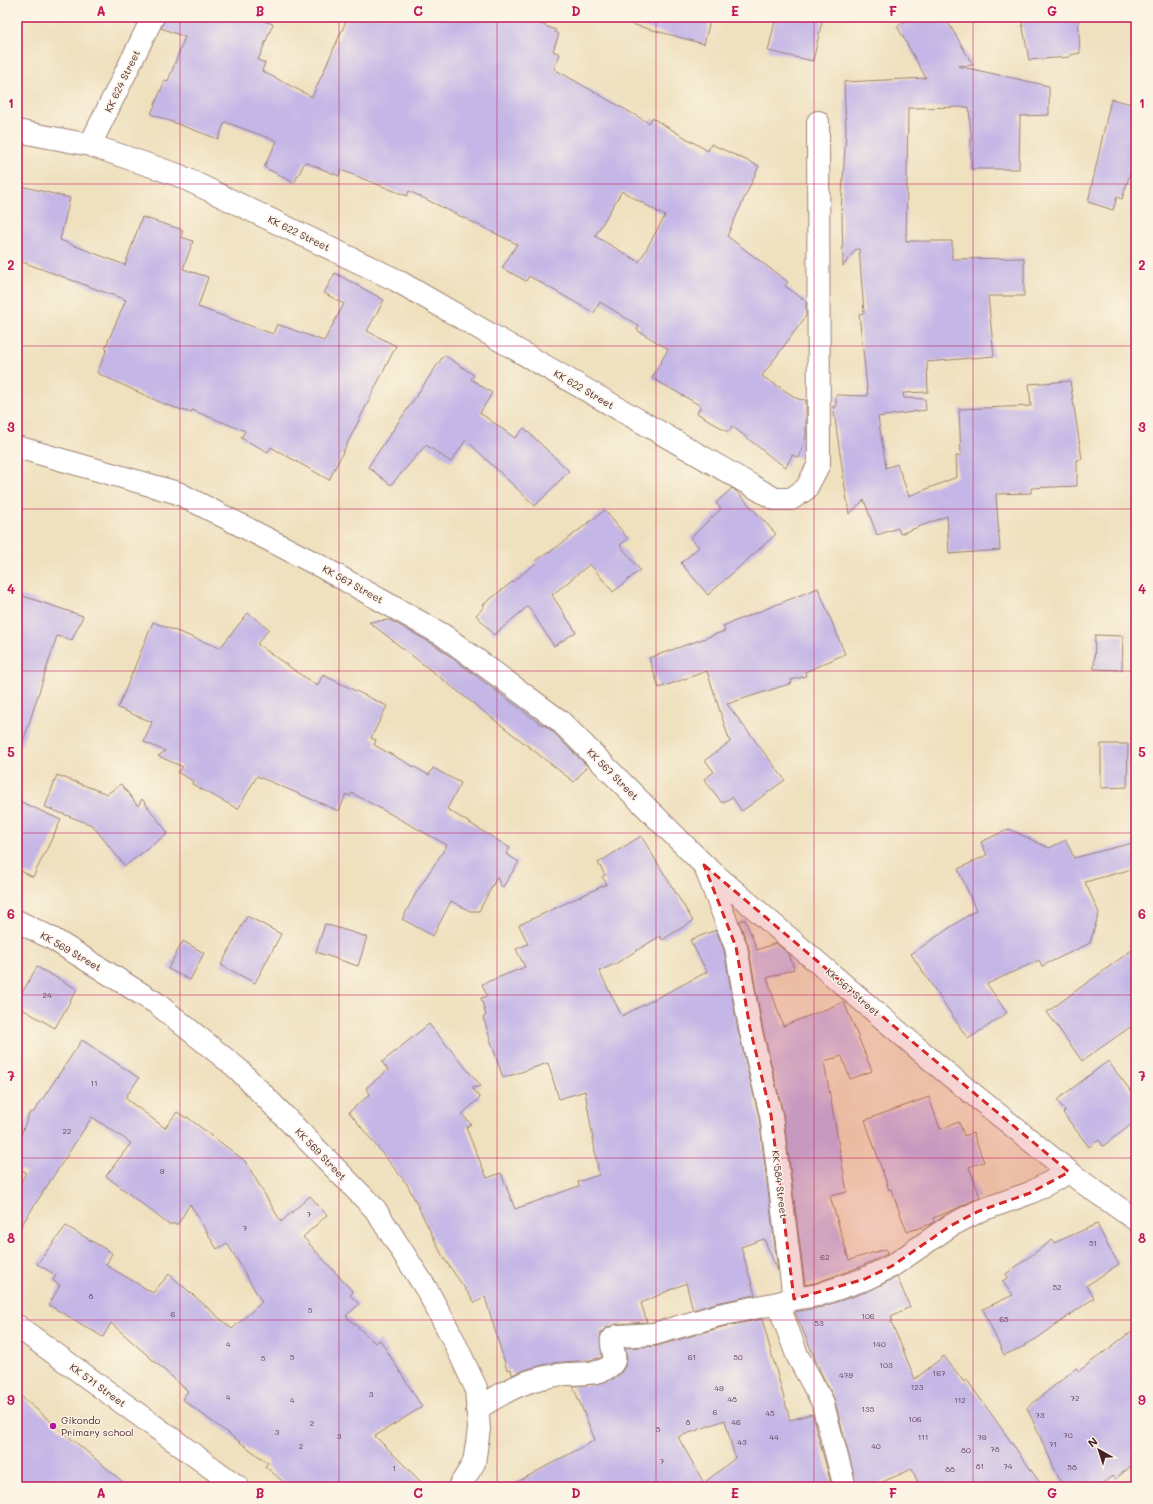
<svg xmlns="http://www.w3.org/2000/svg" width="1153" height="1504" viewBox="0 0 1153 1504" font-family="Mali,sans-serif">
<style>
.building{fill:#c4b6e6;fill-rule:evenodd}
.lines{fill:none;stroke-linecap:round;stroke-linejoin:round}
.minor-casing{stroke:#9c8074;stroke-width:24}
.minor{stroke:#fff;stroke-width:22}
.marked{fill:#d62828;fill-opacity:0.2;stroke:#d62828;stroke-width:3;stroke-dasharray:8 5;stroke-linejoin:round}
.grid{fill:none;stroke:#c2185b;stroke-width:1;stroke-opacity:0.55}
.poi-dot{fill:#b5179e;stroke:#fcf5e5;stroke-width:1.5}
.labels{text-anchor:middle;dominant-baseline:central;stroke-width:3;stroke-linejoin:round;paint-order:stroke}
.number-label{font-size:8px;fill:#68455a}
.street-label{font-size:10px;fill:#4a1f2b;stroke:#fcf5e5}
.poi-label{font-size:10px;fill:#4a1f2b;stroke:#fcf5e5;text-anchor:start}
.neatline{fill:none;stroke:#c2185b;stroke-width:1.5}
.grid-label{font-size:13px;text-anchor:middle;font-weight:bold;fill:#c2185b}
</style>
<rect width="100%" height="100%" fill="#fcf5e5"/>
<filter id="ink" filterUnits="userSpaceOnUse"><feTurbulence type="fractalNoise" baseFrequency=".025" numOctaves="2"/><feDisplacementMap in="SourceGraphic" scale="8" xChannelSelector="R" yChannelSelector="G"/><feConvolveMatrix kernelMatrix="1 2 1 2 8 2 1 2 1" color-interpolation-filters="sRGB"/></filter>
<filter id="wash" filterUnits="userSpaceOnUse"><feTurbulence type="fractalNoise" baseFrequency=".012" numOctaves="4" result="noise"/><feDisplacementMap in="SourceGraphic" scale="16" xChannelSelector="R" yChannelSelector="G"/><feGaussianBlur stdDeviation="0.9" result="paint"/><feColorMatrix in="noise" values="0 0 0 0 0 0 0 0 0 0 0 0 0 0 0 0 0 1.4 0 .05"/><feComposite in="paint" operator="in"/></filter>
<g filter="url(#wash)">
<rect width="100%" height="100%" fill="#efe0be"/>
<g id="blocks">
<path class="building" d="M165,17H253L273,24L258,60L265,63L262,71L312,97L348,17H522L556,30L555,32L559,34L553,51L560,54L554,69L649,123L652,118L708,151L711,144L759,166L727,236L788,282L785,286L806,301V316L762,376L798,399L806,400V437L799,458L792,455L786,467L775,460L732,426L728,432L697,413L701,406L652,378L668,349L637,330L639,326L600,302L594,313L529,276L526,281L502,268L517,244L409,191L407,196L341,170L339,176L305,162L294,183L264,167L277,141L225,122L218,139L151,114L165,80L168,81L185,37L161,28ZM622,191L665,216L639,262L595,236Z
M632,17H711L704,44L631,24Z
M776,17H823L813,61L768,51Z
M913,17H945L973,65L958,66L1049,86V115L1020,116L1019,169H971V134L969,107L908,108L906,241H952V259L1024,258V296H988L994,356L927,362L928,392L903,393L904,398L925,399L926,410L878,417L886,468L897,464L909,496L957,477L956,456L961,455L959,409L1031,406L1029,384L1070,381L1082,459L1077,460V486L1031,488V493L996,494L1000,550L949,554L947,516L900,534L898,528L877,535L864,500L849,514L833,406L836,407V395L868,396L859,314L864,313L859,249H856L843,266L842,212L841,211L846,131L844,82L926,78L897,26Z
M1021,17H1078L1080,53L1070,55V57L1029,60Z
M1111,99L1136,105V155L1122,199L1117,197L1113,210L1088,202Z
M21,186L70,198L60,240L125,265L142,217L183,230L181,237L193,241L183,269L208,277L198,307L273,334L277,324L324,341L344,304L324,293L335,273L384,300L367,331L396,346L329,480L271,447L268,452L241,438L245,431L192,410L191,413L164,404L97,373L107,349L105,348L126,300L17,260V202Z
M444,355L474,375L471,379L492,393L480,413L515,438L524,428L569,471L535,506L466,440L451,462L426,445L391,485L368,467Z
M732,488L737,492L776,534L708,595L681,563L699,547L690,538L721,509L716,503Z
M605,510L628,539L620,545L640,570L613,592L590,564L552,595L576,632L554,646L528,606L494,635L476,615L484,607L483,605L536,563L535,561L557,547Z
M818,588L845,654L805,672L806,676L791,680L792,683L727,704L785,780L742,811L732,797L722,803L704,779L714,772L705,760L730,742L707,671L659,688L649,658L725,631L723,626Z
M17,594L83,616L72,640L57,636L22,745L17,744Z
M248,613L269,629L257,644L317,686L323,675L387,706L371,738L376,740L374,745L429,775L433,768L461,783L447,809L510,848L506,854L519,862L502,888L497,877L479,911H470L451,901L433,936L402,919L416,893L447,845L352,793L350,796L346,794L339,811L257,776L238,809L192,784L193,781L177,772L183,767L158,756L165,751L144,742L152,722L118,708L153,622L220,648Z
M390,620L436,646L542,725L543,724L552,731L587,766L574,782L369,622Z
M1095,635L1123,636L1122,670L1094,669Z
M1101,744H1128L1127,787L1101,788Z
M57,775L107,794L121,784L138,806L142,799L168,833L125,866L92,825L45,807Z
M17,800L61,820L33,877L17,869Z
M1009,829L1049,848L1066,840L1074,858L1136,842V868L1085,882L1099,913L1090,943L1042,966L1039,960L987,984L1007,1013L968,1039L911,954L976,910L958,869L987,855L981,842Z
M641,836L693,921L662,940L660,936L615,964L599,971L622,1016L707,972L690,940L716,930L724,950L738,1030L759,1117L778,1271L764,1239L741,1247L755,1295L716,1303L693,1310L686,1283L641,1303L647,1322L617,1324L606,1328L601,1332L600,1338L602,1356L600,1358L589,1360L551,1363L527,1369L512,1375L511,1369L507,1370L485,1297L475,1303L443,1257L407,1184L349,1112L370,1094L366,1088L388,1070L382,1062L429,1024L481,1086L472,1088L480,1098L462,1114L471,1124L466,1128L487,1178L501,1173L515,1209L579,1186L578,1182L599,1175L585,1091L559,1099L548,1063L503,1078L483,1017L486,1016L481,998L487,996L482,984L525,967L516,949L528,944L519,925L607,884L602,877L605,875L598,863Z
M247,916L281,934L255,983L221,965Z
M745,919L757,950L776,943L789,954L794,969L767,978L783,1026L844,1002L872,1071L850,1079L842,1056L824,1061L847,1192L830,1196L849,1260L886,1249L887,1254L860,1267L815,1283L805,1285L783,1113L762,1025L748,945L739,921Z
M325,924L367,937L358,966L316,952Z
M183,941L204,953L190,980L168,969Z
M1136,947V1023L1082,1061L1047,1012Z
M37,967L77,989L55,1028L17,1006V1001Z
M82,1040L139,1078L125,1098L165,1128L177,1112L186,1118L187,1117L245,1161L281,1222L310,1196L327,1215L303,1237L353,1292L350,1295L359,1304L346,1316L375,1343L380,1340L422,1407L375,1436L426,1487H289L265,1466L268,1463L182,1399L188,1391L111,1323L103,1337L49,1305L60,1285L53,1281L56,1275L37,1264L66,1226L112,1253L106,1265L153,1293L169,1274L232,1329L262,1302L227,1243L217,1249L190,1204L178,1224H168L106,1176L131,1143L92,1117L17,1232V1191L26,1172L17,1169V1145L30,1112L33,1113Z
M1108,1061L1136,1098V1121L1103,1146L1099,1140L1089,1147L1063,1113L1065,1111L1057,1100Z
M929,1097L940,1129L959,1122L964,1136L973,1133L984,1162L969,1167L980,1197L953,1210L933,1218L934,1222L931,1224L907,1232L891,1189L889,1190L865,1120Z
M1097,1224L1109,1248L1119,1264L1086,1286L1094,1298L1036,1339L1024,1345L1025,1346L1004,1355L983,1309L1013,1295L1002,1281L1008,1278L1006,1274L1052,1240L1054,1243Z
M897,1277L910,1307L891,1316L893,1321H891L915,1379L944,1356L964,1382L967,1380L1043,1487H920L912,1469L871,1487H857L834,1398L822,1375L795,1312L822,1307L869,1291Z
M762,1319L790,1420L812,1414L832,1487H508L595,1440L573,1386L598,1384L615,1378L621,1373L625,1366L627,1359L625,1348L657,1346L722,1327ZM725,1420L735,1458L704,1483L678,1437Z
M1136,1328V1462L1115,1479L1112,1476L1099,1487H1063L1027,1408L1076,1368L1079,1371Z
M17,1393L129,1487H17Z"/>
</g>
</g>
<g filter="url(#ink)">
<use href="#blocks" fill-opacity="0" stroke="#9c8074" stroke-width="1"/>
<g class="lines">
<g class="minor-casing">
<path id="minor" d="M17,131L90,145L178,175L396,280L775,499H791L806,489L819,464L818,122
M90,145L153,17
M17,447L178,493L320,566L443,635L560,721L704,865L943,1070L1082,1182L1136,1220
M705,867L736,947L750,1028L771,1115L794,1299L778,1303L797,1355L822,1401L845,1487
M17,921L53,939L156,1003L238,1069L375,1209L427,1290L452,1337L476,1388L479,1429L474,1463L459,1487
M794,1299L818,1295L865,1279L892,1266L950,1226L979,1211L1030,1193L1069,1172
M17,1326L238,1487
M477,1409C508,1389 530,1377 567,1374C580,1373 602,1375 611,1365C619,1358 610,1348 612,1339L618,1336L654,1334L719,1315L778,1303"/>
</g>
<use href="#minor" class="minor"/>
</g>
</g>
<path class="marked" d="M704,865L902,1033L1069,1172L1030,1193L979,1211L950,1226L892,1266L865,1279L794,1299L771,1115L750,1028L736,947Z"/>
<path class="grid" d="M180,17V1487M339,17V1487M497,17V1487M656,17V1487M814,17V1487M973,17V1487M17,184H1136M17,346H1136M17,509H1136M17,671H1136M17,833H1136M17,995H1136M17,1158H1136M17,1320H1136"/>
<circle class="poi-dot" cx="53" cy="1426" r="4"/>
<g class="labels">
<g class="number-label">
<text x="47" y="995">24</text>
<text x="94" y="1083">11</text>
<text x="67" y="1131">22</text>
<text x="162" y="1171">9</text>
<text x="309" y="1214">7</text>
<text x="245" y="1228">7</text>
<text x="1093" y="1243">51</text>
<text x="825" y="1257">62</text>
<text x="1057" y="1287">52</text>
<text x="91" y="1296">8</text>
<text x="310" y="1310">5</text>
<text x="173" y="1314">6</text>
<text x="868" y="1316">106</text>
<text x="1004" y="1319">65</text>
<text x="819" y="1323">53</text>
<text x="228" y="1344">4</text>
<text x="879" y="1344">140</text>
<text x="292" y="1357">5</text>
<text x="692" y="1357">61</text>
<text x="738" y="1357">50</text>
<text x="263" y="1358">5</text>
<text x="886" y="1365">103</text>
<text x="939" y="1373">167</text>
<text x="846" y="1375">479</text>
<text x="917" y="1387">123</text>
<text x="719" y="1388">49</text>
<text x="371" y="1394">3</text>
<text x="228" y="1397">4</text>
<text x="1075" y="1398">72</text>
<text x="732" y="1399">48</text>
<text x="292" y="1400">4</text>
<text x="960" y="1400">112</text>
<text x="868" y="1409">135</text>
<text x="715" y="1412">6</text>
<text x="770" y="1413">45</text>
<text x="1040" y="1415">73</text>
<text x="915" y="1419">106</text>
<text x="688" y="1422">8</text>
<text x="736" y="1422">46</text>
<text x="312" y="1423">2</text>
<text x="658" y="1429">5</text>
<text x="277" y="1432">3</text>
<text x="1068" y="1435">70</text>
<text x="339" y="1436">3</text>
<text x="774" y="1437">44</text>
<text x="923" y="1437">111</text>
<text x="982" y="1437">79</text>
<text x="742" y="1442">43</text>
<text x="1053" y="1444">71</text>
<text x="301" y="1446">2</text>
<text x="876" y="1446">40</text>
<text x="995" y="1449">78</text>
<text x="966" y="1450">80</text>
<text x="662" y="1461">7</text>
<text x="980" y="1466">81</text>
<text x="1008" y="1466">74</text>
<text x="1072" y="1467">58</text>
<text x="394" y="1468">1</text>
<text x="950" y="1469">88</text>
</g>
<g class="street-label">
<text transform="translate(122 81) rotate(-64)">KK 624 Street</text>
<text transform="translate(299 233) rotate(26)">KK 622 Street</text>
<text transform="translate(584 389) rotate(30)">KK 622 Street</text>
<text transform="translate(353 584) rotate(29)">KK 567 Street</text>
<text transform="translate(613 774) rotate(45)">KK 567 Street</text>
<text transform="translate(71 951) rotate(30)">KK 569 Street</text>
<text transform="translate(853 992) rotate(41)">KK 567 Street</text>
<text transform="translate(321 1154) rotate(46)">KK 569 Street</text>
<text transform="translate(780 1184) rotate(83)">KK 584 Street</text>
<text transform="translate(98 1385) rotate(36)">KK 571 Street</text>
</g>
<g class="poi-label">
<text x="61" y="1420">Gikondo<tspan x="61" dy="12">Primary school</tspan></text>
</g>
</g>
<rect width="1153" height="1504" fill="none" stroke="#fcf5e5" stroke-width="44"/>
<g transform="translate(1099 1450) rotate(321)" stroke="#fcf5e5" stroke-width="3" paint-order="stroke">
<path d="M0-3L7 15L0 10L-7 15Z" fill="#4a1f2b"/>
<text y="-6" font-size="11" font-weight="bold" text-anchor="middle" fill="#4a1f2b">N</text>
</g>
<rect x="22" y="22" width="1109" height="1460" class="neatline"/>
<g class="grid-label">
<text x="101" y="16">A</text>
<text x="260" y="16">B</text>
<text x="418" y="16">C</text>
<text x="576" y="16">D</text>
<text x="735" y="16">E</text>
<text x="893" y="16">F</text>
<text x="1052" y="16">G</text>
<text x="11" y="108">1</text>
<text x="1142" y="108">1</text>
<text x="11" y="270">2</text>
<text x="1142" y="270">2</text>
<text x="11" y="432">3</text>
<text x="1142" y="432">3</text>
<text x="11" y="594">4</text>
<text x="1142" y="594">4</text>
<text x="11" y="757">5</text>
<text x="1142" y="757">5</text>
<text x="11" y="919">6</text>
<text x="1142" y="919">6</text>
<text x="11" y="1081">7</text>
<text x="1142" y="1081">7</text>
<text x="11" y="1243">8</text>
<text x="1142" y="1243">8</text>
<text x="11" y="1405">9</text>
<text x="1142" y="1405">9</text>
<text x="101" y="1498">A</text>
<text x="260" y="1498">B</text>
<text x="418" y="1498">C</text>
<text x="576" y="1498">D</text>
<text x="735" y="1498">E</text>
<text x="893" y="1498">F</text>
<text x="1052" y="1498">G</text>
</g>
</svg>
